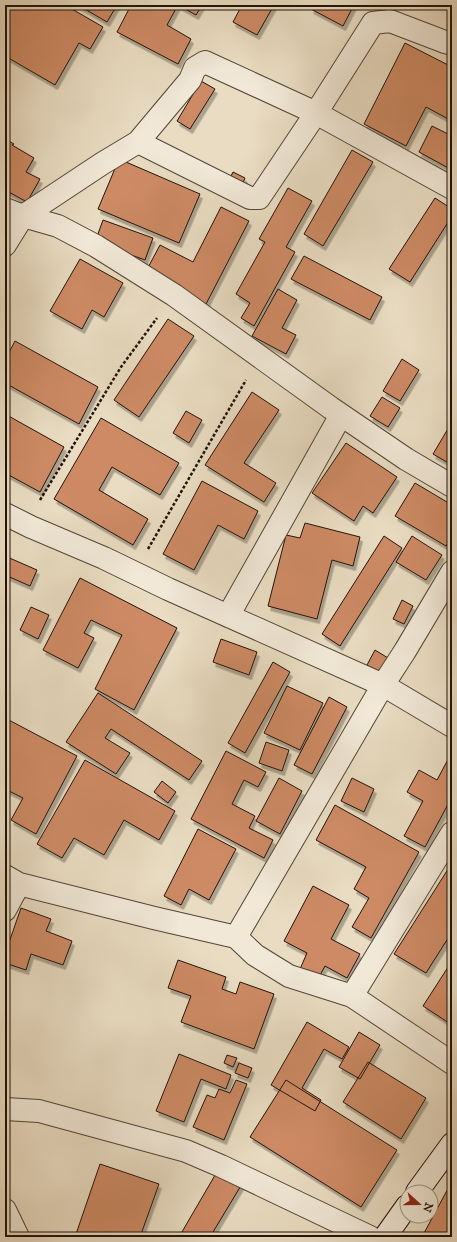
<svg xmlns="http://www.w3.org/2000/svg" width="457" height="1242" viewBox="0 0 457 1242" font-family="'IM FELL Great Primer',serif">
<style>
.building{fill:#cd8a65;stroke:#201309;filter:url(#shadow)}
.lines{fill:none;stroke-linecap:round;stroke-linejoin:round}
.minor-casing{stroke:#524537;stroke-width:24}
.secondary-casing{stroke:#201309;stroke-width:24}
.path{stroke:#201309;stroke-width:2.5;stroke-dasharray:3 2;stroke-linecap:butt}
.minor{stroke:#f1e8d7;stroke-width:22}
.secondary{stroke:#f1e8d7;stroke-width:22}
</style>
<defs>
<filter id="shadow"><feDropShadow dx="2.5" dy="4.5" stdDeviation="0" flood-color="#0004"/></filter>
</defs>
<rect width="100%" height="100%" fill="#e9dcc2"/>
<filter id="stains"><feTurbulence type="fractalNoise" baseFrequency=".005" numOctaves="4"/><feColorMatrix values="0 0 0 0 .2 0 0 0 0 .09 0 0 0 0 .02 0 0 0 .5 -.17"/></filter>
<radialGradient id="worn" r=".72"><stop offset=".6" stop-color="#630" stop-opacity="0"/><stop offset="1" stop-color="#630" stop-opacity=".3"/></radialGradient>
<path class="building" d="M12,5H65L103,27L90,49L79,43L55,85L5,56V17Z
M78,5H117L107,22Z
M131,5H202L196,15L178,5L167,25L191,39L178,64L117,32Z
M242,5H274L257,35L233,22Z
M313,5H354L343,26L311,9Z
M405,43L452,67V121L426,107L406,146L364,124Z
M201,81L215,89L190,129L177,121Z
M432,126L452,136V170L419,152Z
M5,139L14,144L12,145L34,158L26,172L40,179L27,202L5,190Z
M352,150L373,162L323,246L304,234Z
M119,159L200,194L179,243L98,209Z
M233,172L245,178L238,194L225,188Z
M288,188L312,201L286,247L295,252L254,326L241,318L250,303L236,294L265,242L259,239Z
M435,198L452,209V216L410,282L389,269Z
M221,207L249,221L205,306L144,275L160,245L193,262Z
M103,220L153,238L145,260L95,242Z
M304,256L382,297L370,320L291,279Z
M80,259L123,283L104,317L92,310L82,329L50,311Z
M278,289L297,300L282,328L296,335L286,354L252,336Z
M168,319L194,336L139,417L114,400Z
M15,341L98,387L79,424L5,383V360Z
M402,359L419,370L400,401L383,391Z
M252,392L279,410L244,463L276,483L264,502L205,465Z
M382,397L400,408L388,427L370,416Z
M186,411L202,420L189,443L173,433Z
M5,414L64,447L40,492L5,473Z
M101,418L179,463L160,495L112,467L99,490L148,519L133,545L54,499Z
M452,422V465L433,454Z
M346,443L397,477L373,513L363,506L354,521L312,493Z
M202,481L258,511L244,539L218,525L194,570L163,554Z
M415,483L452,505V536L446,546L395,516Z
M305,523L360,537L353,566L332,560L317,619L268,606L286,535L300,538Z
M384,536L402,548L340,646L322,634Z
M412,536L442,555L426,580L396,562Z
M5,556L37,570L30,586L5,575Z
M80,578L177,628L134,710L95,689L122,635L91,620L84,633L94,638L78,668L43,650Z
M402,600L413,606L404,624L393,619Z
M31,607L49,615L38,639L20,630Z
M221,639L257,652L249,675L213,662Z
M375,650L388,658L379,672L367,665Z
M273,662L290,672L245,753L228,743Z
M287,686L323,703L300,750L264,733Z
M98,693L202,761L189,780L111,729L105,738L130,753L116,774L66,742Z
M329,697L347,707L312,774L294,765Z
M5,718L77,756L36,834L11,820L23,798L5,789Z
M266,742L289,750L282,771L259,763Z
M226,751L266,772L258,787L244,780L232,804L255,816L249,828L273,840L264,858L191,819Z
M452,752V797L425,847L404,836L423,801L407,792L419,770L437,780Z
M85,760L175,811L159,840L124,820L104,855L74,838L62,858L37,844Z
M279,778L302,791L280,834L256,821Z
M352,778L374,789L364,812L341,801Z
M162,781L176,792L168,803L154,792Z
M335,805L419,852L371,938L352,927L369,898L354,889L366,867L316,840Z
M198,829L236,849L209,900L189,889L181,905L164,896Z
M452,863V932L426,973L394,954Z
M313,886L349,905L331,939L360,954L347,978L325,966L318,979L300,969L307,953L284,941Z
M21,908L51,919L46,931L72,941L63,965L31,954L26,970L5,963V954Z
M178,960L226,977L222,989L236,994L240,982L274,994L254,1049L181,1022L191,996L168,988Z
M452,961V1025L423,1006Z
M307,1022L349,1047L342,1059L324,1049L302,1088L321,1100L315,1111L271,1085Z
M359,1032L380,1045L360,1079L339,1067Z
M179,1054L231,1075L226,1089L201,1079L184,1122L156,1111Z
M227,1055L237,1058L233,1067L224,1063Z
M368,1062L426,1098L401,1139L343,1102Z
M239,1063L252,1068L248,1078L235,1073Z
M236,1080L247,1084L224,1140L193,1127L207,1095L215,1098L219,1089L230,1093Z
M286,1080L397,1150L361,1207L250,1137Z
M100,1164L159,1184L140,1237H75Z
M218,1170L242,1184L210,1237H179Z
M451,1183L452,1237H427L423,1235Z"/>
<g class="lines">
<g class="minor-casing">
<path id="minor" d="M138,142L250,198H259L316,113L373,23L390,21L445,42L452,44
M5,209L23,216L58,226L96,246L174,295L331,408L406,459L452,486
M5,245L23,216L103,163L138,142L190,80L195,68L205,62L316,113L452,188
M5,514L31,527L104,558L168,589L383,685L452,726
M228,616L341,415
M5,876L19,884L154,918L236,937L255,955L289,976L352,996L452,1063
M5,910L19,884
M236,937L383,685L405,651L452,572
M352,996L452,833
M5,1109L39,1111L186,1151L221,1166L370,1237
M5,1210L18,1237"/>
</g>
<g class="secondary-casing">
<path id="secondary" d="M417,1192L452,1144
M385,1237L407,1206"/>
</g>
<path class="path" d="M40,500L121,367L157,318
M148,549L246,380"/>
<use href="#minor" class="minor"/>
<use href="#secondary" class="secondary"/>
</g>
<rect width="457" height="1242" fill="none" stroke="#e9dcc2" stroke-width="20"/>
<rect x="6" y="6" width="445" height="1230" fill="none" stroke="#201309" stroke-width="2"/>
<rect x="10" y="10" width="437" height="1222" fill="none" stroke="#201309"/>
<g transform="translate(419 1204) rotate(111)"><circle r="19" fill="#f1e8d7" stroke="#9d9385"/>
<path d="M0-3L7 15L0 10L-7 15Z" fill="#8f2418"/>
<text y="-6" font-size="11" font-weight="bold" text-anchor="middle" fill="#201309">N</text>
</g>
<rect width="100%" height="100%" filter="url(#stains)"/>
<rect width="100%" height="100%" fill="url(#worn)"/>
</svg>
